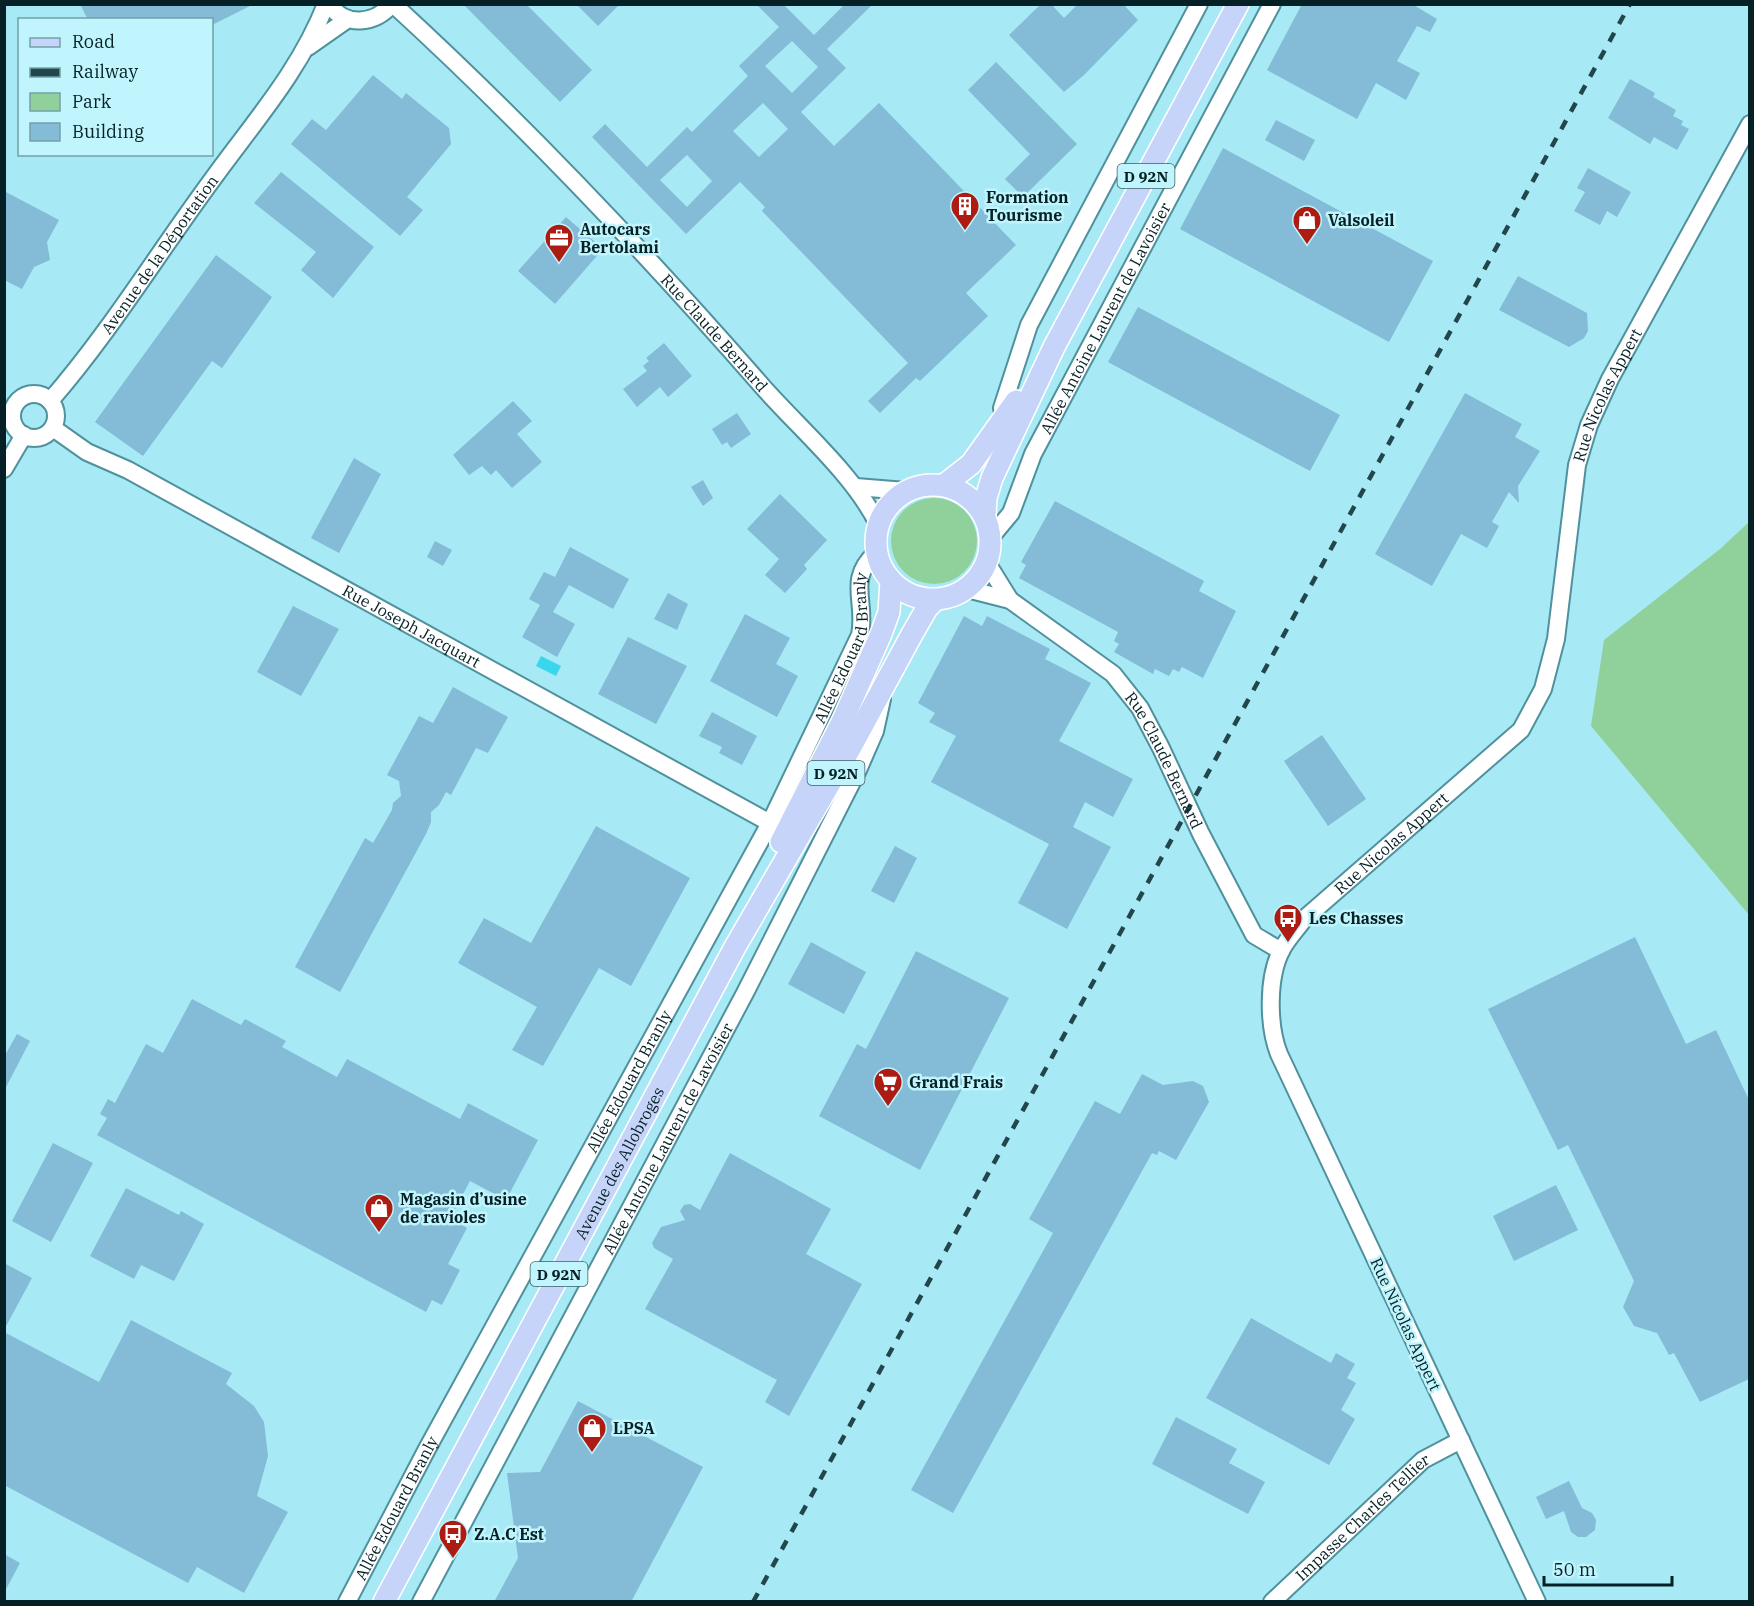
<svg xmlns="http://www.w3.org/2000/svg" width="1754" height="1606" viewBox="0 0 1754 1606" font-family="'IBM Plex Serif',serif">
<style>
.green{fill:#90d19b}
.water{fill:#39d7ed}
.building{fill:#84bbd6;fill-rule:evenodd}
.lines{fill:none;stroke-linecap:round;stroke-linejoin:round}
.minor-casing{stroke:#4f919c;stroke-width:20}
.major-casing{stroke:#fff;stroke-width:24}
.minor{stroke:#fff;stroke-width:16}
.major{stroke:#c7d4fa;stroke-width:21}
.rail{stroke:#23464c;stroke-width:4.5;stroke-dasharray:10 10;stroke-linecap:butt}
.labels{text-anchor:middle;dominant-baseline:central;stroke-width:5;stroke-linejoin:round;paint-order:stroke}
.shield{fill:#c0f5fe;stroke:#3d6167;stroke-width:1.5}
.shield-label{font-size:15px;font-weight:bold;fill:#052126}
.poi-label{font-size:16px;font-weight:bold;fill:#052126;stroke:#c0f5fe;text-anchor:start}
.street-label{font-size:16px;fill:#052126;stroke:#c0f5fe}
</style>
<rect width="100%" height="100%" fill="#a7eaf6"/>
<path class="green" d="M891 541a43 43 0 1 1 86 0a43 43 0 1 1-86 0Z
M1749,522V915L1591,726L1604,640L1720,549Z"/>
<path class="water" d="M541,656L561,666L556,676L536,666Z"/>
<path class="building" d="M80,4H254L212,25V20H88Z
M463,4H526L592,70L560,102Z
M576,4H620L598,26Z
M756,4H783L814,35L845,4H873L827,49L846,68L801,112L834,146L879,103L1016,245L966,293L988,316L920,381L916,378L880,413L868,401L908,363L762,211L765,207L740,182L686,234L592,137L605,124L647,167L687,127L692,132L748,76L739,66L779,27ZM792,41L818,67L792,93L765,66ZM763,103L788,129L759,157L733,131ZM687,155L712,181L687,207L660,180Z
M1041,4H1051L1064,18L1078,4H1123L1138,20L1084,75L1064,92L1009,35Z
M1302,4H1412L1437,19L1430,32L1417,26L1397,61L1420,73L1406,100L1376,83L1357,119L1267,70Z
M996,62L1077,144L1023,197L1005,179L1030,154L968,90Z
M373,75L402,99L406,93L449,128L451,144L407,197L423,210L400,236L291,144L312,119L326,130Z
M1630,79L1655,93L1653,97L1676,110L1673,116L1683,121L1681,125L1689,129L1677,150L1654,137L1650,144L1608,118Z
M1276,120L1315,140L1304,161L1265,140Z
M1223,148L1433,261L1389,342L1180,229Z
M1588,168L1631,192L1617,217L1607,211L1600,225L1574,211L1585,192L1577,188Z
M281,172L374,247L333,298L301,270L316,252L254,203Z
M4,191L59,220L47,242L50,260L34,267L22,289L4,280Z
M566,217L603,249L555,304L518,271Z
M216,255L272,297L222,368L212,361L143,456L95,422Z
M1518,276L1587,313L1588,331L1584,338L1569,347L1499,310Z
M1138,307L1340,415L1310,471L1108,362Z
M664,343L692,376L668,397L660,387L637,407L623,389L647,371L643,366L649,361L646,358Z
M1465,393L1522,424L1515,437L1540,451L1518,486L1519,503L1509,492L1492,522L1499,526L1487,548L1461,534L1432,586L1375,554Z
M513,401L532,421L517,434L542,462L512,488L496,470L491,475L482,466L469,475L453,455Z
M737,413L751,434L731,448L727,442L722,445L712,429Z
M354,458L381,474L339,553L311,538Z
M703,480L713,498L703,506L691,487Z
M780,494L827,540L804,565L807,569L785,593L765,575L779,559L747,529Z
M1055,501L1204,581L1199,591L1236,611L1203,678L1182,667L1179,672L1173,669L1169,676L1155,669L1153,674L1114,652L1119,644L1114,641L1118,632L1019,578L1026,565L1021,562Z
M435,541L452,550L443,566L427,557Z
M570,547L629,579L613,609L569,585L553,612L575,624L557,657L522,637L540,605L529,599L544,572L555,577Z
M668,593L688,604L677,630L654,619Z
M293,606L339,629L301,696L257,672Z
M745,614L790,638L776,664L798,676L777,717L710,681Z
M964,616L982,626L987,616L1050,649L1045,659L1091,683L1059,741L1133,779L1113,817L1085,802L1073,827L1111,847L1067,929L1018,903L1049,844L931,782L956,736L929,722L935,713L918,703Z
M628,637L687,666L656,724L598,694Z
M453,687L508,717L488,753L476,748L451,795L446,792L439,805L431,812V822L426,834L340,992L295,967L365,838L373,843L392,810L393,803L401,796L399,781L387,775L419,716L433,723Z
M712,712L757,736L742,765L719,753L722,747L699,736Z
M1322,735L1366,799L1328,826L1284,761Z
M596,826L690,878L631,986L599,968L543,1066L512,1050L537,1007L458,963L484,918L531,943Z
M895,846L917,858L894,903L871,891Z
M1635,937L1686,1044L1716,1030L1749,1100V1379L1700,1402L1674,1353L1669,1355L1657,1333L1634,1326L1623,1307L1634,1281L1568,1145L1558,1150L1488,1009Z
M811,942L866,972L844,1014L788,984Z
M916,951L1009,998L920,1170L819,1116L857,1044L866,1049Z
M192,999L241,1025L245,1019L286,1041L282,1047L337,1077L347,1059L460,1119L468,1103L538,1140L506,1200L470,1181L454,1211L464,1217L460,1224L467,1228L448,1264L460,1270L442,1305L432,1300L426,1312L97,1135L107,1118L100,1114L108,1099L115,1103L146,1044L163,1053Z
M17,1034L30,1041L4,1091V1057Z
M1142,1074L1163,1085L1193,1081L1203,1086L1209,1102L1176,1160L1159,1151L1157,1155L1152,1153L953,1513L911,1490L1053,1233L1029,1219L1095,1101L1120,1114Z
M53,1143L93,1163L51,1242L12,1221Z
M730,1153L831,1209L806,1254L862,1284L789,1416L765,1402L777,1380L645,1309L673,1259L654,1248L652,1243L661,1227L685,1220L680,1211L684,1205L690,1204L700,1210Z
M1556,1185L1578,1230L1514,1261L1493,1216Z
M126,1188L179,1215L181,1211L204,1224L174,1281L141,1265L134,1279L90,1256Z
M4,1263L32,1278L4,1330Z
M1251,1318L1331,1363L1336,1353L1355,1364L1347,1378L1356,1383L1341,1410L1355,1419L1329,1465L1206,1398Z
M131,1320L232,1373L226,1384L254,1406L264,1422L268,1456L257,1496L288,1512L244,1593L197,1567L188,1583L4,1485V1332L99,1382Z
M578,1401L703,1467L631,1602H494L518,1558L507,1473L540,1472Z
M1176,1417L1237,1449L1229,1463L1265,1482L1248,1514L1152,1464Z
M1569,1481L1582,1508L1592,1513L1596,1520L1595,1530L1586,1537H1578L1571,1532L1564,1511L1546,1519L1536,1497Z
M4,1554L20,1563L4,1593Z"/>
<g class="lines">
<g class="minor-casing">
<g id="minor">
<path d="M329,4C345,28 375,24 392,4"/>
<path id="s1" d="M393,4C524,124 645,252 762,386C800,429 853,474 878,524"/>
<path d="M308,47L348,19"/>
<circle cx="34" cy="416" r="22"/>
<path id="s2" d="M50,401C110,332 158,253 212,180C253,123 300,71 326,4"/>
<path d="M1004,418L1002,408L1029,325L1199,4"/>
<path id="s3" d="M53,428L87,452L128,470L770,823"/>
<path d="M4,469L24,435"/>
<path d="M856,487L906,491"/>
<path id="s4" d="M991,537L1011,513L1033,454L1272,4"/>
<path d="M987,563L1010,600"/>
<path id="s5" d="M967,589L1010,600L1113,674L1140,708L1161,748L1201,834L1254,935L1281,951"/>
<path id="s6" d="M347,1602L427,1449L770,823L860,635C867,601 846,580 876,553"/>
<path id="s7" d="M421,1602L745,993L858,770L875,731L882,699"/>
<path id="s8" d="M1272,1602L1423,1460L1461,1440"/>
<path id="s9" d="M1537,1602L1279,1054C1268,1026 1267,977 1282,949C1288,938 1297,929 1304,919L1521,730L1543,689L1556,639L1577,465L1589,425L1610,379L1750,124"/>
</g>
</g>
<g class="major-casing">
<g id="major">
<circle cx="933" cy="542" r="57"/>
<path d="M944,485L971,464L1016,401"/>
<path d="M985,515L986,498L992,478L1054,347L1238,4"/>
<path d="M781,842L842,722L881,634L889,612L891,581"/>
<path id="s10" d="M384,1602L735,947L852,745L911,636L927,608L935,600"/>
</g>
</g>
<use href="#minor" class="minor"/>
<use href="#major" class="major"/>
<path class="rail" d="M753,1602L1630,4"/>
</g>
<defs>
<g id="building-pin" transform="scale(1.5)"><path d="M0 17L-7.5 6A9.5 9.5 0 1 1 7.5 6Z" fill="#ac1c13" stroke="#c0f5fe"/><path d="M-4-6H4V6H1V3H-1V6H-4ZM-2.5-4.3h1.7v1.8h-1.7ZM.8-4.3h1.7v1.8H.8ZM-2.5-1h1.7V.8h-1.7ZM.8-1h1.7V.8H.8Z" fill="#fff"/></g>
<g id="shop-pin" transform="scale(1.5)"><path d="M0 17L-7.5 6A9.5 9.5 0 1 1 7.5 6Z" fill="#ac1c13" stroke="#c0f5fe"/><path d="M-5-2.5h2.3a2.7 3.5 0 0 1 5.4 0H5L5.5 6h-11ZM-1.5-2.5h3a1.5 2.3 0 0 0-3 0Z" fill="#fff"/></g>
<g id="office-pin" transform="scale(1.5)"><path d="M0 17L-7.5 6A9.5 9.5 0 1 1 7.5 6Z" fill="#ac1c13" stroke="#c0f5fe"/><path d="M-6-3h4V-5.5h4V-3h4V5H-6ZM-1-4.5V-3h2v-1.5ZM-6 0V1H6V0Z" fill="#fff"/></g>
<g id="bus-pin" transform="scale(1.5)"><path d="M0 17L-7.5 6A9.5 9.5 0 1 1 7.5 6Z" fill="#ac1c13" stroke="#c0f5fe"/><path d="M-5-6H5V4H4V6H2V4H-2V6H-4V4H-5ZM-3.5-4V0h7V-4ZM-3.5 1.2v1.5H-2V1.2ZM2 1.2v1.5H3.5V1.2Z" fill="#fff"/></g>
<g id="supermarket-pin" transform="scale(1.5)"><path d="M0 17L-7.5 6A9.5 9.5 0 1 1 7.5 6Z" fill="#ac1c13" stroke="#c0f5fe"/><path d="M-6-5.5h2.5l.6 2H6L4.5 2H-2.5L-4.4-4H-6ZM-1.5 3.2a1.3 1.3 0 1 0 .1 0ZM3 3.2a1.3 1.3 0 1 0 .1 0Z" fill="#fff"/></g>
</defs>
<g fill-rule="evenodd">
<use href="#building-pin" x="965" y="206"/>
<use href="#shop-pin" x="1307" y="220"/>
<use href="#office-pin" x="559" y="238"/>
<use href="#bus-pin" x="1288" y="918"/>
<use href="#supermarket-pin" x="888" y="1082"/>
<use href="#shop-pin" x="379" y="1208"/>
<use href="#shop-pin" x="592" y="1428"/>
<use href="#bus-pin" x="453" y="1534"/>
</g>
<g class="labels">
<g class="shield">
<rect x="1117.5" y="164" width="57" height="24" rx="4.5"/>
<rect x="807.5" y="761" width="57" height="24" rx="4.5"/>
<rect x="530.5" y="1262" width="57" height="24" rx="4.5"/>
</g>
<g class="shield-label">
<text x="1146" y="176">D 92N</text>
<text x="836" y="773">D 92N</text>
<text x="559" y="1274">D 92N</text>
</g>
<g class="poi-label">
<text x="986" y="197">Formation<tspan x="986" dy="18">Tourisme</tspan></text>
<text x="1328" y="220">Valsoleil</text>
<text x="580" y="229">Autocars<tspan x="580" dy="18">Bertolami</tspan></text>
<text x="1309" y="918">Les Chasses</text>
<text x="909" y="1082">Grand Frais</text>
<text x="400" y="1199">Magasin d’usine<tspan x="400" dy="18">de ravioles</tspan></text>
<text x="613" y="1428">LPSA</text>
<text x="474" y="1534">Z.A.C Est</text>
</g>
<g class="street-label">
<text stroke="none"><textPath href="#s2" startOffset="183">Avenue de la Déportation</textPath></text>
<text stroke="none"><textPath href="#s4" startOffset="248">Allée Antoine Laurent de Lavoisier</textPath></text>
<text stroke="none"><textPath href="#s1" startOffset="460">Rue Claude Bernard</textPath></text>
<text stroke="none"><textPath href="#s9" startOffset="1388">Rue Nicolas Appert</textPath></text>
<text stroke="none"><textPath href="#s3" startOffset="410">Rue Joseph Jacquart</textPath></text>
<text stroke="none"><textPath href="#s6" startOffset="1078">Allée Edouard Branly</textPath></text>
<text stroke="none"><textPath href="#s5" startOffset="272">Rue Claude Bernard</textPath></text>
<text stroke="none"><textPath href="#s9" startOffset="866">Rue Nicolas Appert</textPath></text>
<text stroke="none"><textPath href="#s6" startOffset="592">Allée Edouard Branly</textPath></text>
<text stroke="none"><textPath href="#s7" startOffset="525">Allée Antoine Laurent de Lavoisier</textPath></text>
<text stroke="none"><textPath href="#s10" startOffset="498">Avenue des Allobroges</textPath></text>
<text transform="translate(1406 1324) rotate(65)">Rue Nicolas Appert</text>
<text stroke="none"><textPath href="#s6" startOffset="106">Allée Edouard Branly</textPath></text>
<text stroke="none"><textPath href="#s8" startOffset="124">Impasse Charles Tellier</textPath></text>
</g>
</g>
<rect width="1754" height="1606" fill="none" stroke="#052126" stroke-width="12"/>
<rect x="18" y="18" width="195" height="138" fill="#c0f5fe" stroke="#75a0a8" stroke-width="1.5"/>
<rect x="30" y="38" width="30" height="9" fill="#c7d4fa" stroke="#75a0a8" stroke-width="1.5"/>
<text x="72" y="48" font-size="18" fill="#052126">Road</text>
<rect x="30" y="68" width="30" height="9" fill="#23464c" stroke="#75a0a8" stroke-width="1.5"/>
<text x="72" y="78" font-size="18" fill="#052126">Railway</text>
<rect x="30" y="93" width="30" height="18" fill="#90d19b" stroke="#75a0a8" stroke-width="1.5"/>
<text x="72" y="108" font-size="18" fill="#052126">Park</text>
<rect x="30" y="123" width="30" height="18" fill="#84bbd6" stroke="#75a0a8" stroke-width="1.5"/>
<text x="72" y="138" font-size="18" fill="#052126">Building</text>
<path d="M1544 1576v9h128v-9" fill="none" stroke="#052126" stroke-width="3"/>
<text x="1553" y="1576" font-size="18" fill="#052126" stroke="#c0f5fe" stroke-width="4.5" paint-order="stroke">50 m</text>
</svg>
